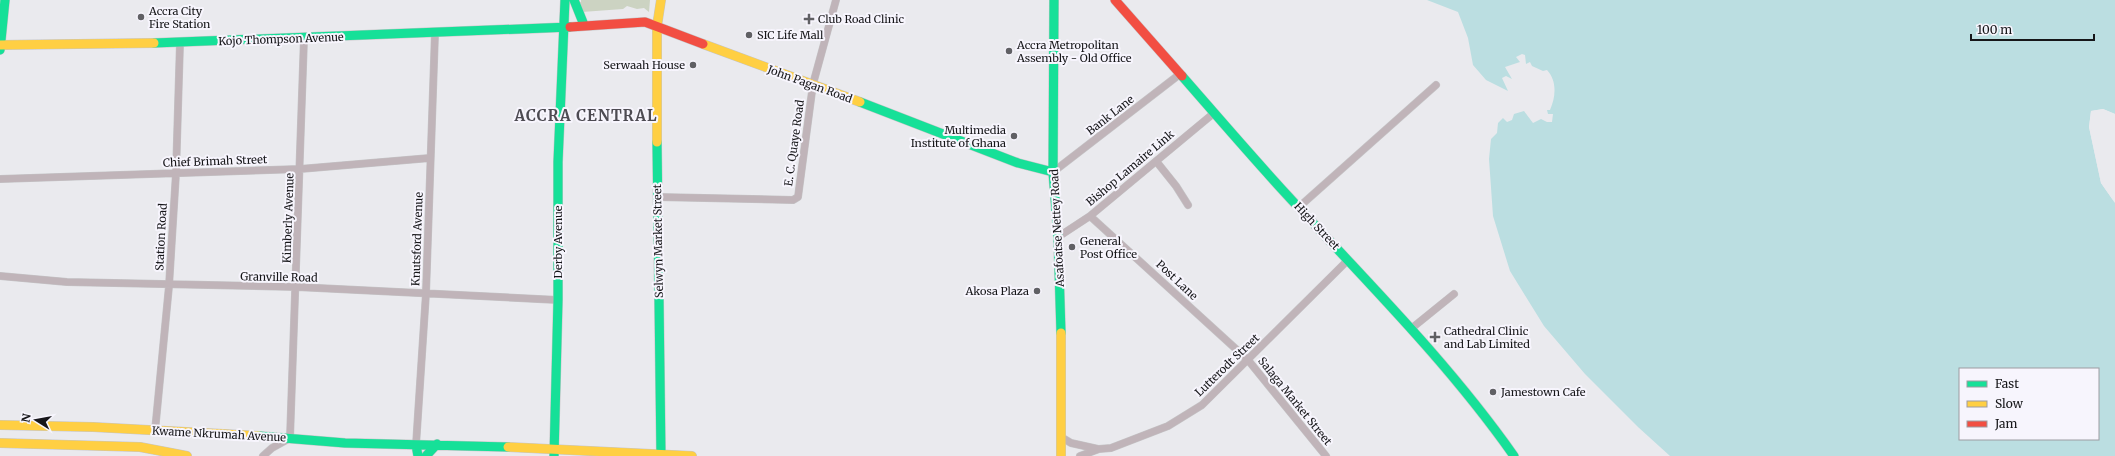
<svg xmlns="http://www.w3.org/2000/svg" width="2115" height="456" viewBox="0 0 2115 456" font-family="Merriweather,serif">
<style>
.green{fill:#ccd3c2}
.water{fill:#bbdee1;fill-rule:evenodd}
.pier{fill:#eaeaee}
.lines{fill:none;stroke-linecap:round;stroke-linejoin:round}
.street-casing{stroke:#c5c5c7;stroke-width:8}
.fast-casing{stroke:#c5c5c7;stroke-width:10}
.slow-casing{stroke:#c5c5c7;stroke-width:10}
.jam-casing{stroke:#c5c5c7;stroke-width:10}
.street{stroke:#c0b4b9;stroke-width:7}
.fast{stroke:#16e098;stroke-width:9}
.slow{stroke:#ffcf43;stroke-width:9}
.jam{stroke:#f24e42;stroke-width:9}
.poi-dot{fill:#606064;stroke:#f7f5fd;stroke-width:1.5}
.labels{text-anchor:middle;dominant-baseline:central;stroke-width:4;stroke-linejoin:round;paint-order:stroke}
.poi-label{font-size:11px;fill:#161619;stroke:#f7f5fd;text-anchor:start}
.street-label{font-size:11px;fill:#161619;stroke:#f7f5fd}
.district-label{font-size:15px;font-weight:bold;letter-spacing:1px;fill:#4d4b52;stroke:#f7f5fd}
</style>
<rect width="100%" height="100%" fill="#eaeaee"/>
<path class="green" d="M581,0H650L649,12L644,8L637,9L627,6L623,9L582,12L579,2H581Z"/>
<path class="water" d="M1427,0H2115V114L2103,109L2091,111L2089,127L2101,183L2115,203V456H1670L1638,427L1585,374L1544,326L1510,271L1493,216L1489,159L1491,139L1497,133L1498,123L1503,118L1507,122L1512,120L1514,114L1524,111L1533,123L1541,119L1547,122H1552L1553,114H1548L1547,110H1550C1556,96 1557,81 1547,70L1543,71L1532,66L1530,62L1526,64L1525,55L1522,54L1516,57L1520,62L1505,67L1512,79L1506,76L1502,78L1508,91L1486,80L1473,65L1468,38L1458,12ZM1960,369H2098V439H1960Z"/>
<path class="pier" d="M2103,109L2115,114V116L2103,111L2093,113L2091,127L2103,182L2115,203L2101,183L2089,127L2091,111Z"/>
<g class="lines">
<g class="street-casing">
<path id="street" d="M1156,161L1176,186L1188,205
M1053,172L1180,74
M0,179L300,169L430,158
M657,197L793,200L798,197L813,84L836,0
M1299,207L1436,85
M1090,216L1248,360L1326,456
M1058,237L1090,216L1214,113
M0,276L67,282L297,287L558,300
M1412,328L1454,294
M155,431L169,286L176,173L180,43
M1061,437L1071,443L1098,449
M416,445L426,293L435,33
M263,456L272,448L290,438L304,38
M1080,456L1099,449L1111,448L1168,426L1202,405L1348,260"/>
</g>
<g class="fast-casing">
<path id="fast" d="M574,0L584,25
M1054,0L1053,172L1058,237L1061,333
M154,43L570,27
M0,50L5,0
M1182,76C1217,116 1252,157 1288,196C1366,281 1448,362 1514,456
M860,102L1018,163L1053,172
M657,142L661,456
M259,436L345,443L508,447
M416,445L418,456
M426,456L437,444
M554,456L558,300V162L565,0"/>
</g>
<g class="slow-casing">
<path id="slow" d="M703,44L860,102
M0,45L154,43
M657,142V26L661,0
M1061,333V456
M0,425L93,427L259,436
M0,443L140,447L187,456
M508,447L692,456"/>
</g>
<g class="jam-casing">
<path id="jam" d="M1115,0L1182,76
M570,27L645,22L703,44"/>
</g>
<use href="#street" class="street"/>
<use href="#fast" class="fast"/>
<use href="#slow" class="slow"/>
<use href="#jam" class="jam"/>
</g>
<g class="poi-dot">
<circle cx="141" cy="17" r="4"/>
<path d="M807 13h4v4h4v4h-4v4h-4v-4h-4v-4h4z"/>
<circle cx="749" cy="35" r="4"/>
<circle cx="1009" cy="51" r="4"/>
<circle cx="693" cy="65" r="4"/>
<circle cx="1014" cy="136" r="4"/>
<circle cx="1072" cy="247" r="4"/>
<circle cx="1037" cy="291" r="4"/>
<path d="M1433 331h4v4h4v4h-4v4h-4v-4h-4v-4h4z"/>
<circle cx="1493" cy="392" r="4"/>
</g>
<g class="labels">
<g class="poi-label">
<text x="149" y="11">Accra City<tspan x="149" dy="13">Fire Station</tspan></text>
<text x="818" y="19">Club Road Clinic</text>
<text x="757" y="35">SIC Life Mall</text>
<text x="1017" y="45">Accra Metropolitan<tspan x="1017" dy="13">Assembly - Old Office</tspan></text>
<text x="685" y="65" text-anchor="end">Serwaah House</text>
<text x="1006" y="130" text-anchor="end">Multimedia<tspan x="1006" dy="13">Institute of Ghana</tspan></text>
<text x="1080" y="241">General<tspan x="1080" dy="13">Post Office</tspan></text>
<text x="1029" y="291" text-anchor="end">Akosa Plaza</text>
<text x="1444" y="331">Cathedral Clinic<tspan x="1444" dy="13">and Lab Limited</tspan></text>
<text x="1501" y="392">Jamestown Cafe</text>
</g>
<g class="street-label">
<text transform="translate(281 39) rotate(-2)">Kojo Thompson Avenue</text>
<text transform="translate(810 84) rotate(20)">John Pagan Road</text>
<text transform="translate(1110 115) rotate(-38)">Bank Lane</text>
<text transform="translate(794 143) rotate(-82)">E. C. Quaye Road</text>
<text transform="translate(215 161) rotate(-2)">Chief Brimah Street</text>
<text transform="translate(1130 168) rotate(-40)">Bishop Lamaire Link</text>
<text transform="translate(288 218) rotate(-88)">Kimberly Avenue</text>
<text transform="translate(1317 226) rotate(47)">High Street</text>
<text transform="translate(1057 228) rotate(-93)">Asafoatse Nettey Road</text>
<text transform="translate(161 237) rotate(-87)">Station Road</text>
<text transform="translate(417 239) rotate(-88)">Knutsford Avenue</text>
<text transform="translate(658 241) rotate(-91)">Selwyn Market Street</text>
<text transform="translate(558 242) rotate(-90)">Derby Avenue</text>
<text transform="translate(279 277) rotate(1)">Granville Road</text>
<text transform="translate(1177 280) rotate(43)">Post Lane</text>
<text transform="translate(1227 365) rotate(-44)">Lutterodt Street</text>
<text transform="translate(1295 401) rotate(51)">Salaga Market Street</text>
<text transform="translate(219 434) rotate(3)">Kwame Nkrumah Avenue</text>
</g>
<g class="district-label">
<text x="586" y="115">ACCRA CENTRAL</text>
</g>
</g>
<rect x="1959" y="368" width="140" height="72" fill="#f7f5fd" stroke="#9d9ca2"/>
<rect x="1967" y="381" width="20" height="6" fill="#16e098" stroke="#9d9ca2"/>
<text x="1995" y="388" font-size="12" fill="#161619">Fast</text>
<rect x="1967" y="401" width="20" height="6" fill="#ffcf43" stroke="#9d9ca2"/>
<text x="1995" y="408" font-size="12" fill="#161619">Slow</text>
<rect x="1967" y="421" width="20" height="6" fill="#f24e42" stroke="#9d9ca2"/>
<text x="1995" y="428" font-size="12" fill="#161619">Jam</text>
<g transform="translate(36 420) rotate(281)" stroke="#f7f5fd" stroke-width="3" paint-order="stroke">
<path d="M0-3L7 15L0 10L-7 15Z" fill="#161619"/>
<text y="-6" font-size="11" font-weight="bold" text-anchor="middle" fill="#161619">N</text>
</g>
<path d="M1971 34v6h123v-6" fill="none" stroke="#161619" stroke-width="2"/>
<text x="1977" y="34" font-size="12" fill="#161619" stroke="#f7f5fd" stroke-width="3" paint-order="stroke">100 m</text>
</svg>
